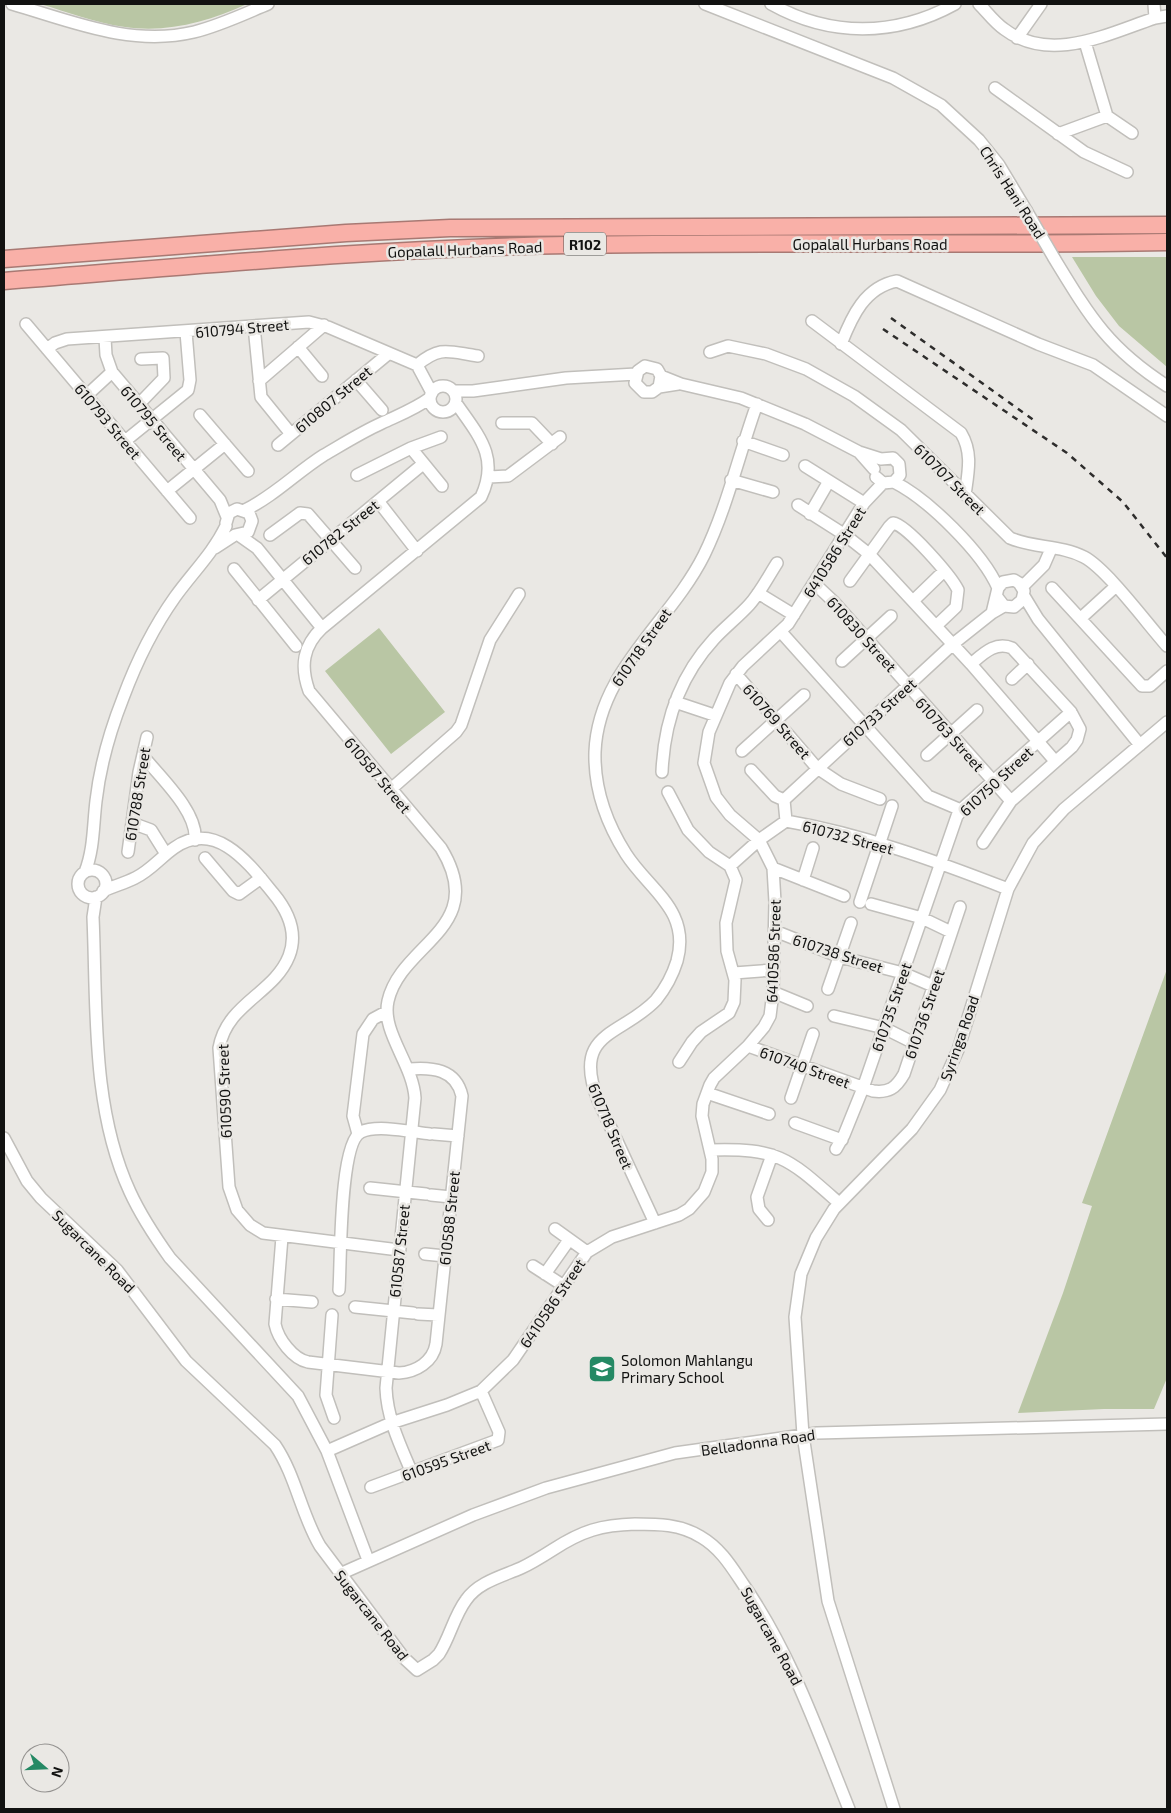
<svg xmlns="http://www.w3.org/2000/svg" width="1171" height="1813" viewBox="0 0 1171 1813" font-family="'Exo 2',sans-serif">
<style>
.green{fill:#b9c6a4}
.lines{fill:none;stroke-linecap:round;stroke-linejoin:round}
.minor-casing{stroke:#c1bfbb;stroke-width:14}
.highway-casing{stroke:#a87973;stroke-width:19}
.minor{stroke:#fff;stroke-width:11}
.highway{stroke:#f9b0a8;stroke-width:16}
.rail{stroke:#2e2d2c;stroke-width:2.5;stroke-dasharray:6 6;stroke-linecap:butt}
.minor-bridge-casing{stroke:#c1bfbb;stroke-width:14;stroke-linecap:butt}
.minor-bridge{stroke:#fff;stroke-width:11}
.labels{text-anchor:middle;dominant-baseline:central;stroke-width:5;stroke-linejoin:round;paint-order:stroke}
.shield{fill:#eae8e4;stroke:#535250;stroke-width:1}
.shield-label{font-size:14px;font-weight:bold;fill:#121211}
.street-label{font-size:15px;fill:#121211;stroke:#eae8e4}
.poi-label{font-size:15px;fill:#121211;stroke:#eae8e4;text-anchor:start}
</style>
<rect width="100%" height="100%" fill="#eae8e4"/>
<path class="green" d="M40,4H247C208,22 167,33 125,27C95,23 68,12 40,4Z
M1072,257H1167V367L1119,326L1096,296Z
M379,628L445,712L391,754L325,671Z
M1167,969V1378L1154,1409H1104L1018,1413L1063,1293L1092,1206L1082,1203Z"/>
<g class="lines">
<g class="minor-casing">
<path id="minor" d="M12,4C71,21 131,47 194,32C219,26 244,14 268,4
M705,4L893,78L941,105L979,140L999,165L1026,210
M771,4C830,37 895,37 955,4
M979,4C987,12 994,22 1004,29C1050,64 1107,34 1155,18L1167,16
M1154,4L1155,18
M1017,38L1041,4
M1085,42L1107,116L1132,133
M995,88L1084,152L1127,172
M1058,134L1107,116
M1054,258C1090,317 1108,348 1167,386
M812,321L961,433C973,453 968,473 965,495
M26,324L190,518
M254,326L261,397L291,434
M105,338L106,355L112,372L220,500L227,517
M841,344C852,316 865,287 897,281L1038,344L1093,365L1167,416
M298,347L322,376
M47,349L55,343L67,339L309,322L328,327L417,365L432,393
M710,352L728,346L766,354L806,369L854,396L901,430L1010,538C1033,548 1061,545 1084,557C1107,569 1148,625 1167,646
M417,365C441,345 449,352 478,356
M661,376L681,384L741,398L805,424L859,452L881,459L893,458L899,464L900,475L894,482L883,483L876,477
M356,380L382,410
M259,381L324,325
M430 399a13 13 0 1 1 26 0a13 13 0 1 1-26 0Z
M659,387L661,376L657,369L645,366L638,371L635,383L644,392H652L659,387L678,384
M453,391H473L566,378L636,374
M86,396L112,372
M139,404L164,378L163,358L141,359
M200,415L248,471
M502,423H532L552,444
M125,441L188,390L190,380L186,332
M743,441L783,455
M278,445L388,354
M411,448L442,486
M859,452L874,469
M805,466L864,503
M357,475L411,448L441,437
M489,477L508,476L560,437
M731,480L773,492
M894,482C928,499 983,553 998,588
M167,491L225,444
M378,501L417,551
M798,505L845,535L869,554L971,664L1055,761
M245,510C274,496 297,472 324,455C343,444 362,432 382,423C399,415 415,409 430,398
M810,514L829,481
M270,535L300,513L308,514L355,568
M240,536L257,548L322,628
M215,548L235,535L248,532L252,521L249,513L237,509L229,513L226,523
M234,569L296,646
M850,581L889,527L893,523C907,525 951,576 958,590L956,607L936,626
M815,584L833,601L1011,801
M1022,587L1044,565L1051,549
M1052,588L1142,686H1150L1167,671
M758,593L794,615
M1024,596L1038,619L1140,745
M258,600L423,464
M913,601L944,571
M992,613L998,588L1003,582L1014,580L1019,583L1024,591L1022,600L1014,607L1004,606L997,597
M1081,618L1115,587
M781,632L928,796L961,810
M842,661L891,616
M971,664C983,654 995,641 1012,648L1071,712L1080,729L1077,740L1072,747L1011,801L983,843
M736,674L817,768L841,784L880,799
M1012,679L1028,664
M675,702L714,715
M742,751L804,695
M927,755L977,710
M143,756C160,777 198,812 195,840
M751,770L775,796L784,800
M662,772C664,723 680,676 714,639C725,627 738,617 749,605C760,593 768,577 777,563
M391,789L456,732L461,725L490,640L519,594
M668,792L688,830L709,852L730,866L736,880L726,923L727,951L735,980L734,1002L729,1013L701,1032L692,1042L679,1062
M786,821L784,800L953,644L992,613L1004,606
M132,823L151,830L166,854
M128,852L139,772L147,737
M205,858L233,891L239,894L261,878
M730,866L759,840L786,821C862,834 936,861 1008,889
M773,868L844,896
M78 884a14 14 0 1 1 28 0a14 14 0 1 1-28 0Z
M85,872C94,849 93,826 96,801C100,766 110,731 123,698C136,663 153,628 175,597C193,572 213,553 226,526
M803,880L813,848
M103,891C114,886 125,883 135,878C150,871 161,857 174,848C216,818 250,865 273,893C288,911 298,933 289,956C274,994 227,1003 219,1048L229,1187L237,1210L250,1225L263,1233L399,1250
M96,897L93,917C97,1007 91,1108 130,1192C141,1216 155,1237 170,1258L298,1396L327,1451L368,1560
M860,902L892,806
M871,904L922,918L951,932
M775,931L840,957L903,973L933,986
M734,973L773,970
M828,989L851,923
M773,992L807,1006
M834,1016L884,1028L914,1043
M748,1046L873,1091C889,1093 896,1088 904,1074L960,907
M707,1093L769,1114
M791,1098L813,1034
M795,1123L842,1140
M358,1134L353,1116L363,1034L373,1019L386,1012
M434,1134L458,1136
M4,1138L27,1181L41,1198L117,1270L186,1361L275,1445C296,1476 301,1514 320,1546L404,1658L417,1670L433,1660L439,1654C450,1637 454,1616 466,1600C478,1582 503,1576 521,1568C532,1563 543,1556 554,1549C582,1531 601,1525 635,1524C658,1524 680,1524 701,1537C720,1548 731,1566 743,1584C791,1653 818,1732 849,1809
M836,1149L844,1135L863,1088L957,816L965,806L1071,712
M711,1150C780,1148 789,1159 839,1203
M370,1188L426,1194
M431,1195L451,1197
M768,1220L759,1209L757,1197L772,1155
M655,1223L598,1100C571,1031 622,1036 656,1000C665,989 673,974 677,961C691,910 649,890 626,854C607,824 594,789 595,752C598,671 670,623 704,555C727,508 739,454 757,404
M555,1229L587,1252
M282,1237L275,1324C278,1339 293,1359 308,1362L399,1373C416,1372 433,1362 436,1344L462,1096C456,1069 432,1067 409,1069
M425,1254L445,1256
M533,1266L564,1286
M545,1274L569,1240
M339,1290C341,1263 339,1143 361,1132C377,1124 412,1132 430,1134
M276,1299L312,1302
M355,1307L413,1313
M418,1314L438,1315
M332,1315L326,1395L334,1418
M327,1451L391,1423L447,1405L481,1391L513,1360L587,1252L612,1237L679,1215L689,1209L704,1192L712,1172V1159L702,1116L703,1104L710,1085L714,1078L748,1046L764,1027L770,1016L773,992L775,902L773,868L759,840L730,815L716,797L704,763L709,732L730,683L743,666L788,624L864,503L883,483
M412,1473C400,1445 387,1418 386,1388L415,1098C413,1064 381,1032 388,1001C401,943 490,928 441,848L309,691C300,666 303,646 322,628L481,497C500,457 478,435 456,403
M371,1487L498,1440L499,1432L481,1391
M340,1574L473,1515L546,1488L675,1453L817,1433L1167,1424
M894,1809L828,1601L803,1435L795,1317L801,1274L816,1238L834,1209L912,1129L940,1090L958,1050L1008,889L1033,843L1064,809L1167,722"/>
</g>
<g class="highway-casing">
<path id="highway" d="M4,259L346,233L450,228L1167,225
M4,281C192,266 381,248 570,245C769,241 968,246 1167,242"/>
</g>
<use href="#minor" class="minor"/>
<use href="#highway" class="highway"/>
<path class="rail" d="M891,318L1035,421
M883,329L1067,453L1123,502L1167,558"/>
<g class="minor-bridge-casing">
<path id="minor-bridge" d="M1026,210L1054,258"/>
</g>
<use href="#minor-bridge" class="minor-bridge"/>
</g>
<defs>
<g id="school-square" transform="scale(1.4375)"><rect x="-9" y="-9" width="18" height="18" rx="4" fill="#258964" stroke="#eae8e4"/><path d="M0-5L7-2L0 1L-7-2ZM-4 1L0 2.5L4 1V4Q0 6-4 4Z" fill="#fff"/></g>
</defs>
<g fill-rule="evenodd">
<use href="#school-square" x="602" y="1369"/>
</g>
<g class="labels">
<rect class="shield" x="564" y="232.5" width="42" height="23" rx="4"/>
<g class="shield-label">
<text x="585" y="244">R102</text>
</g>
<g class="street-label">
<text transform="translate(1013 192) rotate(57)">Chris Hani Road</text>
<text x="870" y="244">Gopalall Hurbans Road</text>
<text transform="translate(465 249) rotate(-2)">Gopalall Hurbans Road</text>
<text transform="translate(242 328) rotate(-5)">610794 Street</text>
<text transform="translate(333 399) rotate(-40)">610807 Street</text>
<text transform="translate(108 421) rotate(50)">610793 Street</text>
<text transform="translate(154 423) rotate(50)">610795 Street</text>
<text transform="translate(950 479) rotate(45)">610707 Street</text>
<text transform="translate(340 532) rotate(-39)">610782 Street</text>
<text transform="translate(834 552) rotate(-58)">6410586 Street</text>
<text transform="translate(862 634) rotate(48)">610830 Street</text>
<text transform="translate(641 647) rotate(-55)">610718 Street</text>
<text transform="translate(879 712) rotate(-42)">610733 Street</text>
<text transform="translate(777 721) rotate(49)">610769 Street</text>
<text transform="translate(950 734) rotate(48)">610763 Street</text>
<text transform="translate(378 775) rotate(50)">610587 Street</text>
<text transform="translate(996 781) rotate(-43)">610750 Street</text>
<text transform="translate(137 794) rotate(-81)">610788 Street</text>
<text transform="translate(848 837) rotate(15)">610732 Street</text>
<text transform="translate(773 951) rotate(-88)">6410586 Street</text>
<text transform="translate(838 953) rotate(18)">610738 Street</text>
<text transform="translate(891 1007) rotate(-71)">610735 Street</text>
<text transform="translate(924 1014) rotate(-71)">610736 Street</text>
<text transform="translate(959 1038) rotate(-71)">Syringa Road</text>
<text transform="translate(805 1067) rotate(20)">610740 Street</text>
<text transform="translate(224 1091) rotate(-92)">610590 Street</text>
<text transform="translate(611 1126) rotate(67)">610718 Street</text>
<text transform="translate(449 1218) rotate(-84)">610588 Street</text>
<text transform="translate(94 1251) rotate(45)">Sugarcane Road</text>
<text transform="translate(399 1251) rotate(-84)">610587 Street</text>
<text transform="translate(552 1303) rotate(-56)">6410586 Street</text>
<text transform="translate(758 1442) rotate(-8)">Belladonna Road</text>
<text transform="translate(446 1460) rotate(-20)">610595 Street</text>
<text transform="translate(372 1615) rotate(52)">Sugarcane Road</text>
<text transform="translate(772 1636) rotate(61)">Sugarcane Road</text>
</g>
<g class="poi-label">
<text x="621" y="1360">Solomon Mahlangu<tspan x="621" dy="17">Primary School</tspan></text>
</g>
</g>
<rect width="1171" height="1813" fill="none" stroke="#121211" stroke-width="10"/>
<g transform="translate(45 1768) rotate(109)"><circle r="24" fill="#eae8e4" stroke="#949290"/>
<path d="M0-4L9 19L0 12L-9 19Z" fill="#258964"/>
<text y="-8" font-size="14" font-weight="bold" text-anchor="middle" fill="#121211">N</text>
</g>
</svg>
